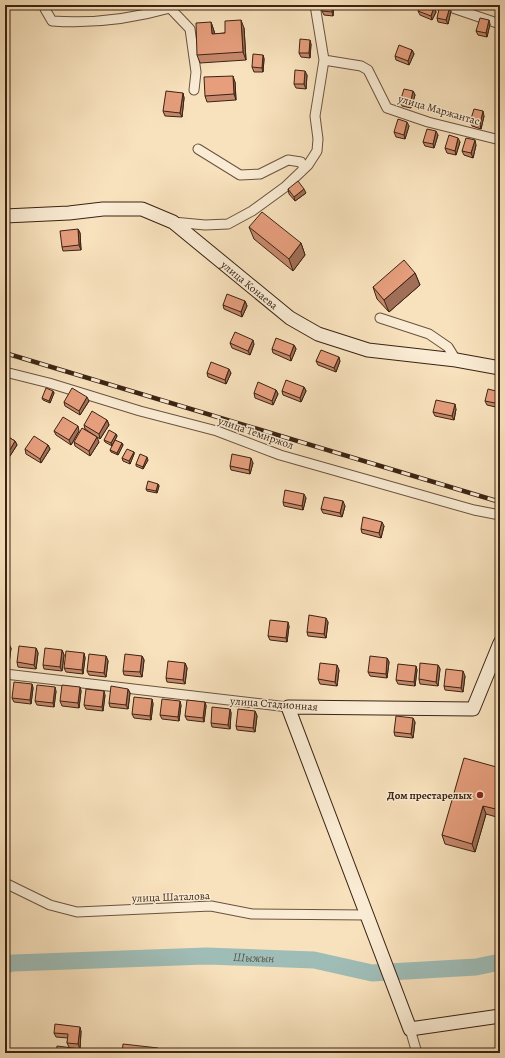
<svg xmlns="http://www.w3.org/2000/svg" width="505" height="1058" viewBox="0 0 505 1058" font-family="Alegreya,serif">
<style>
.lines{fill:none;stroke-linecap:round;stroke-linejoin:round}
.river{stroke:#9fbdb7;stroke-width:17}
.street-casing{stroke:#6a533e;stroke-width:11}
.secondary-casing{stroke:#3b2313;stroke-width:15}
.street{stroke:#faecd4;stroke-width:9}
.secondary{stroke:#faecd4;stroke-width:13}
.rail-casing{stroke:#3b2313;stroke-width:4.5}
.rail{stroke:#faecd4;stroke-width:3;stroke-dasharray:9;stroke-linecap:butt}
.wall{fill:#c6886c;stroke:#3b2313}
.shaded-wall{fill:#a16f58;stroke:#3b2313}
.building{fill:#e69e7d;stroke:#3b2313}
.poi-dot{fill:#8f2418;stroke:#faecd4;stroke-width:1.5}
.labels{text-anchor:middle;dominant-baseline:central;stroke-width:3;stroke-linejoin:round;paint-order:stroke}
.street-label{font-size:11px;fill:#3b2313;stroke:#faecd4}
.poi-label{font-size:11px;font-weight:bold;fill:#3b2313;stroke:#faecd4;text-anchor:end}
.water-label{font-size:12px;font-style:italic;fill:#595144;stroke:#faecd4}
</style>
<rect width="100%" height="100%" fill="#f8e2bd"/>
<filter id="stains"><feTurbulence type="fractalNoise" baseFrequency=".005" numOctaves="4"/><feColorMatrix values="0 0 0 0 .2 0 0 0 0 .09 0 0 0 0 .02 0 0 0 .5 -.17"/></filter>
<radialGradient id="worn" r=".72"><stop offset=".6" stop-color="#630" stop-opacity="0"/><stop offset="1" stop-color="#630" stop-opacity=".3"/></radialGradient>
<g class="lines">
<path class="river" id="s1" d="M5,965L13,963L206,956L314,960L372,973L476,967L500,962"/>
<g class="street-casing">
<path id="street" d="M45,5V9L52,21C92,24 131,19 170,8L173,5
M444,5L500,24
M170,8L190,29L196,72L194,90
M324,60L361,66L368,70L387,108L428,122L500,140
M198,149L240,175L260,174L288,160L301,162L304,168
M173,222L205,225L228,224L252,211L285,187L308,165L317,151L318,139L315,116L324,60L315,5
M380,318L429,334L448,347L456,360
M5,372L49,383L140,411L217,431L280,455L474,510L500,515
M5,674L288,707
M5,883L50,905L77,912L211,906L252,914L366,915
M410,1029L417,1053"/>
</g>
<g class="secondary-casing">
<g id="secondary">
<path id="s2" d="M5,216L69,213L103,209H142L173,222L290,318L318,334L368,350L456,360L500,368"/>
<path d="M500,643L473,709L288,707L410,1029L500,1016"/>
</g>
</g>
<use href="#street" class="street"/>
<use href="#secondary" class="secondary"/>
<g class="rail-casing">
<path id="rail" d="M5,353L500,502"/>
</g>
<use href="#rail" class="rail"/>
</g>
<path class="wall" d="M323,5H334L333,16L324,15L322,11Z
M434,7L436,12L432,20L420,15L418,11Z
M451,11L448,24L438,22L437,18Z
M211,22L215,34L225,33L244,28L246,60L200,63L197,55Z
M490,24L487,37L478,35L476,31Z
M311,44L310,58L301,57L299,53Z
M412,50L414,54L409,65L396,60L395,56Z
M263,55L264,59L263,72H254L252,67Z
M307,75L306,89L296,88L294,84Z
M235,82L236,100L207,102L205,96Z
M413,91L415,95L411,108L402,106L400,102Z
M183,93L184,98L182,117L165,116L163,111Z
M484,116L481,129L472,126L470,122Z
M409,126L405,139L396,137L394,132Z
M438,135L434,148L425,146L423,142Z
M460,142L456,155L447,153L445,148Z
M476,145L473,158L464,155L462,151Z
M288,189L306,193L295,201L289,194Z
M249,227L301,243L305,255L293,271L254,239Z
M78,229L80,233L81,250L63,251L62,247Z
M415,273L420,285L389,312L377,299L373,287Z
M500,285V296L499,295L497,291Z
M245,301L247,306L242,317L224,309L223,305Z
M230,343L254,344L250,355L232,348Z
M294,345L296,349L291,361L273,353L272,349Z
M316,361H340L336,372L318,365Z
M207,373H231L226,384L208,377Z
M304,387L306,391L301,402L283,395L282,391Z
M276,390L278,394L273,405L255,398L254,393Z
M53,391L54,393L50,403L43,400L42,398Z
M500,392V408L487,405L485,401Z
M89,401L80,415L65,406L64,402Z
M456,409L454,420L435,416L433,412Z
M107,420L109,425L100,439L85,429L84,425Z
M54,431H79L71,445L56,435Z
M116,434L117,436L112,446L105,442L104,440Z
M5,435L15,441L17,445L8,459L5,457Z
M74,442H99L90,456L75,446Z
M122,443L123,445L118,455L111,452L110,450Z
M48,445L50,449L41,463L26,454L25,449Z
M134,452V454L130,464L123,461L122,458Z
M148,460L143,469L136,466V464Z
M253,463L250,474L231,470L230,466Z
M158,484L159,486L157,493L147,491L146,489Z
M306,498L303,510L284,506L283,502Z
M345,506L342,517L323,513L321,509Z
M384,526L381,538L362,533L361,529Z
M328,622L326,638L308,636L307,632Z
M289,626L287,642L270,640L268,636Z
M5,643L11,648L9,664H5Z
M36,648L38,653L36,669L18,667L17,662Z
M62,650L64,655L62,671L44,669L43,665Z
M84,653L85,658L83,674L66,672L64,668Z
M106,656L108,661L106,677L89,675L87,671Z
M142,656L144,660L142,677L124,675L123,671Z
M387,658L389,662L387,678L370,676L368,672Z
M185,663L187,668L185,684L167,682L166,678Z
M438,665L440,669L438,686L420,684L419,679Z
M416,666L417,670L415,686L398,684L396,680Z
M339,670L337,686L320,684L318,679Z
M465,676L463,692L445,690L444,686Z
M32,684L33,688L31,704L14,702L12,698Z
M80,687L81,691L79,708L62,706L60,701Z
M128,689L130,693L128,709L110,707L109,703Z
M56,691L54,707L37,705L35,701Z
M105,695L103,711L86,709L84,705Z
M152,699L153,704L151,720L134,718L132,714Z
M205,702L206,706L204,722L187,720L185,716Z
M181,705L179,721L162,719L160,715Z
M230,709L231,713L230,729L212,727L211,723Z
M255,711L257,716L255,732L237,730L236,726Z
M415,722L413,738L395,736L394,732Z
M500,768V818L486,814L475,852L445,844L442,835Z
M81,1031L80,1049L73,1048L75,1053H56L69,1047L67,1043L68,1038L56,1037L54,1033Z"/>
<path class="shaded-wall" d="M332,5H334L333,16L332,12Z
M434,7L436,12L432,20L431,16Z
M450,7L451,11L448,24L446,20Z
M241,20L244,28L246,60L243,52Z
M489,20L490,24L487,37L486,33Z
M211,22L214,31L215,42L212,34Z
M310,40L311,44L310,58L309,53Z
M412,50L414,54L409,65L408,61Z
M263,55L264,59L263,72L262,68Z
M305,71L307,75L306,89L304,84Z
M233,76L235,82L236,100L234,94Z
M413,91L415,95L411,108L410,104Z
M183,93L184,98L182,117L180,113Z
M483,111L484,116L481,129L480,124Z
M407,122L409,126L405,139L404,135Z
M436,131L438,135L434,148L433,144Z
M458,138L460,142L456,155L455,151Z
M475,140L476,145L473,158L471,153Z
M304,189L306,193L295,201L294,197Z
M78,229L80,233L81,250L79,245Z
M301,243L305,255L293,271L289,259Z
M415,273L420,285L389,312L384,300Z
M245,301L247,306L242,317L241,312Z
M253,340L254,344L250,355L248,351Z
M294,345L296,349L291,361L290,356Z
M339,357L340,361L336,372L334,368Z
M229,369L231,373L226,384L225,380Z
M304,387L306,391L301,402L300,398Z
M276,390L278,394L273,405L272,401Z
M53,391L54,393L50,403L49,401Z
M87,397L89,401L80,415L79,411Z
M455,404L456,409L454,420L452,416Z
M107,420L109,425L100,439L99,434Z
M78,426L79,431L71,445L69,440Z
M116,434L117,436L112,446L111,443Z
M97,437L99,442L90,456L89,451Z
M15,441L17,445L8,459L7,455Z
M122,443L123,445L118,455L117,453Z
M48,445L50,449L41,463L40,459Z
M134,452V454L130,464L129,461Z
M147,457L148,460L143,469V467Z
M251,458L253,463L250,474L249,470Z
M158,484L159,486L157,493L156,491Z
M304,494L306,498L303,510L302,506Z
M343,501L345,506L342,517L340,513Z
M382,522L384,526L381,538L379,533Z
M5,616L7,620L5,636Z
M326,618L328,622L326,638L324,634Z
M288,622L289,626L287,642L286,638Z
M9,644L11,648L9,664L8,660Z
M36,648L38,653L36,669L34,665Z
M62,650L64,655L62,671L60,667Z
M84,653L85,658L83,674L82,670Z
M106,656L108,661L106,677L104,673Z
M142,656L144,660L142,677L140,672Z
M387,658L389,662L387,678L386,674Z
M185,663L187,668L185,684L183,680Z
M337,665L339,670L337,686L335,682Z
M438,665L440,669L438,686L436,682Z
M416,666L417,670L415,686L414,682Z
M463,671L465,676L463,692L461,688Z
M6,682L8,686L6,702L5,699V694Z
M32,684L33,688L31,704L30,700Z
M55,687L56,691L54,707L53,703Z
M80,687L81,691L79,708L78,703Z
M128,689L130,693L128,709L126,705Z
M104,691L105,695L103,711L102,707Z
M152,699L153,704L151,720L150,716Z
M180,701L181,705L179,721L178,717Z
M205,702L206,706L204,722L203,718Z
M230,709L231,713L230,729L228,725Z
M255,711L257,716L255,732L253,728Z
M413,718L415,722L413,738L411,734Z
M500,772V787L498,780Z
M483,806L486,814L475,852L472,844Z
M80,1027L81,1031L80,1049L78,1044Z
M158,1048L160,1053H157Z"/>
<path class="building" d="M323,5H332V12L322,11Z
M421,5H428L434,7L431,16L418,11Z
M440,5L450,7L446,20L437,18Z
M480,18L489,20L486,33L476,31Z
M241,20L243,52L197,55L196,23L211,22L212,34L225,33V21Z
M300,39L310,40L309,53H299Z
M399,45L412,50L408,61L395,56Z
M253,54L263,55L262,68L252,67Z
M295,70L305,71L304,84H294Z
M233,76L234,94L205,96L204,77Z
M404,89L413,91L410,104L400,102Z
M166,91L183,93L180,113L163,111Z
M474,109L483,111L480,124L470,122Z
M398,119L407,122L404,135L394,132Z
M427,129L436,131L433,144L423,142Z
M449,135L458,138L455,151L445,148Z
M466,138L475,140L471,153L462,151Z
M298,181L304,189L294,197L288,189Z
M262,212L301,243L289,259L249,227Z
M78,229L79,245L62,247L60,231Z
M404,260L415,273L384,300L373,287Z
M500,285V292L497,291Z
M227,294L245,301L241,312L223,305Z
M235,332L253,340L248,351L230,343Z
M276,338L294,345L290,356L272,349Z
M321,350L339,357L334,368L316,361Z
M211,362L229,369L225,380L207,373Z
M286,380L304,387L300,398L282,391Z
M258,382L276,390L272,401L254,393Z
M46,388L53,391L49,401L42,398Z
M72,388L87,397L79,411L64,402Z
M488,389L500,392V404L485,401Z
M436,400L455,404L452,416L433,412Z
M92,411L107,420L99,434L84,425Z
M63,417L78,426L69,440L54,431Z
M82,428L97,437L89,451L74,442Z
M109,430L116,434L111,443L104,440Z
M5,435L15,441L7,455L5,454Z
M34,436L48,445L40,459L25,449Z
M115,440L122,443L117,453L110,450Z
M127,449L134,452L129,461L122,458Z
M140,454L147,457L143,467L136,464Z
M232,454L251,458L249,470L230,466Z
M148,481L158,484L156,491L146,489Z
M285,490L304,494L302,506L283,502Z
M324,497L343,501L340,513L321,509Z
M363,517L382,522L379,533L361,529Z
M309,615L326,618L324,634L307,632Z
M270,620L288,622L286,638L268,636Z
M5,643L9,644L8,660H5Z
M19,646L36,648L34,665L17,662Z
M45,648L62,650L60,667L43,665Z
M66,651L84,653L82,670L64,668Z
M89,654L106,656L104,673L87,671Z
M125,654L142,656L140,672L123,671Z
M370,656L387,658L386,674L368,672Z
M168,661L185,663L183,680L166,678Z
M320,663L337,665L335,682L318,679Z
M420,663L438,665L436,682L419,679Z
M398,664L416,666L414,682L396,680Z
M446,669L463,671L461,688L444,686Z
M5,682H6L5,694Z
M14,682L32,684L30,700L12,698Z
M37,685L55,687L53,703L35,701Z
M62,685L80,687L78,703L60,701Z
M111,686L128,689L126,705L109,703Z
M86,689L104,691L102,707L84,705Z
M134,697L152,699L150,716L132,714Z
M162,699L180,701L178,717L160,715Z
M187,700L205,702L203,718L185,716Z
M212,707L230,709L228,725L211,723Z
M238,709L255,711L253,728L236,726Z
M396,716L413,718L411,734L394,732Z
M464,758L500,768V772L498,780L500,781V810L483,806L472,844L442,835Z
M55,1024L80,1027L78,1044L67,1043L68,1034L54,1033Z
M123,1044L158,1048L157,1053H122Z
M57,1046L73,1048L72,1053H56Z"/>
<circle class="poi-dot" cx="480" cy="795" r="4"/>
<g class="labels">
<g class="street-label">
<text transform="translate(439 110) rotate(16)">улица Маржантас</text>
<text stroke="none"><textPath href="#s2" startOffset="270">улица Конаева</textPath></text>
<text transform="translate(256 433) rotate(19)">улица Темиржол</text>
<text transform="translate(274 704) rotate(4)">улица Стадионная</text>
<text transform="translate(171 897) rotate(-2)">улица Шаталова</text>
</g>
<g class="poi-label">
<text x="472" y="795">Дом престарелых</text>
</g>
<g class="water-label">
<text stroke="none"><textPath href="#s1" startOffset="249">Шыжын</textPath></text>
</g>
</g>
<rect width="505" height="1058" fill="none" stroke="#f8e2bd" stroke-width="20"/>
<rect x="6" y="6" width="493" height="1046" fill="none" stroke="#3b2313" stroke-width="2"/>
<rect x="10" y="10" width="485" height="1038" fill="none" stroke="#3b2313"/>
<rect width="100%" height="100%" filter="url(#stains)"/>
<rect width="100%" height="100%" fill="url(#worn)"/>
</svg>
